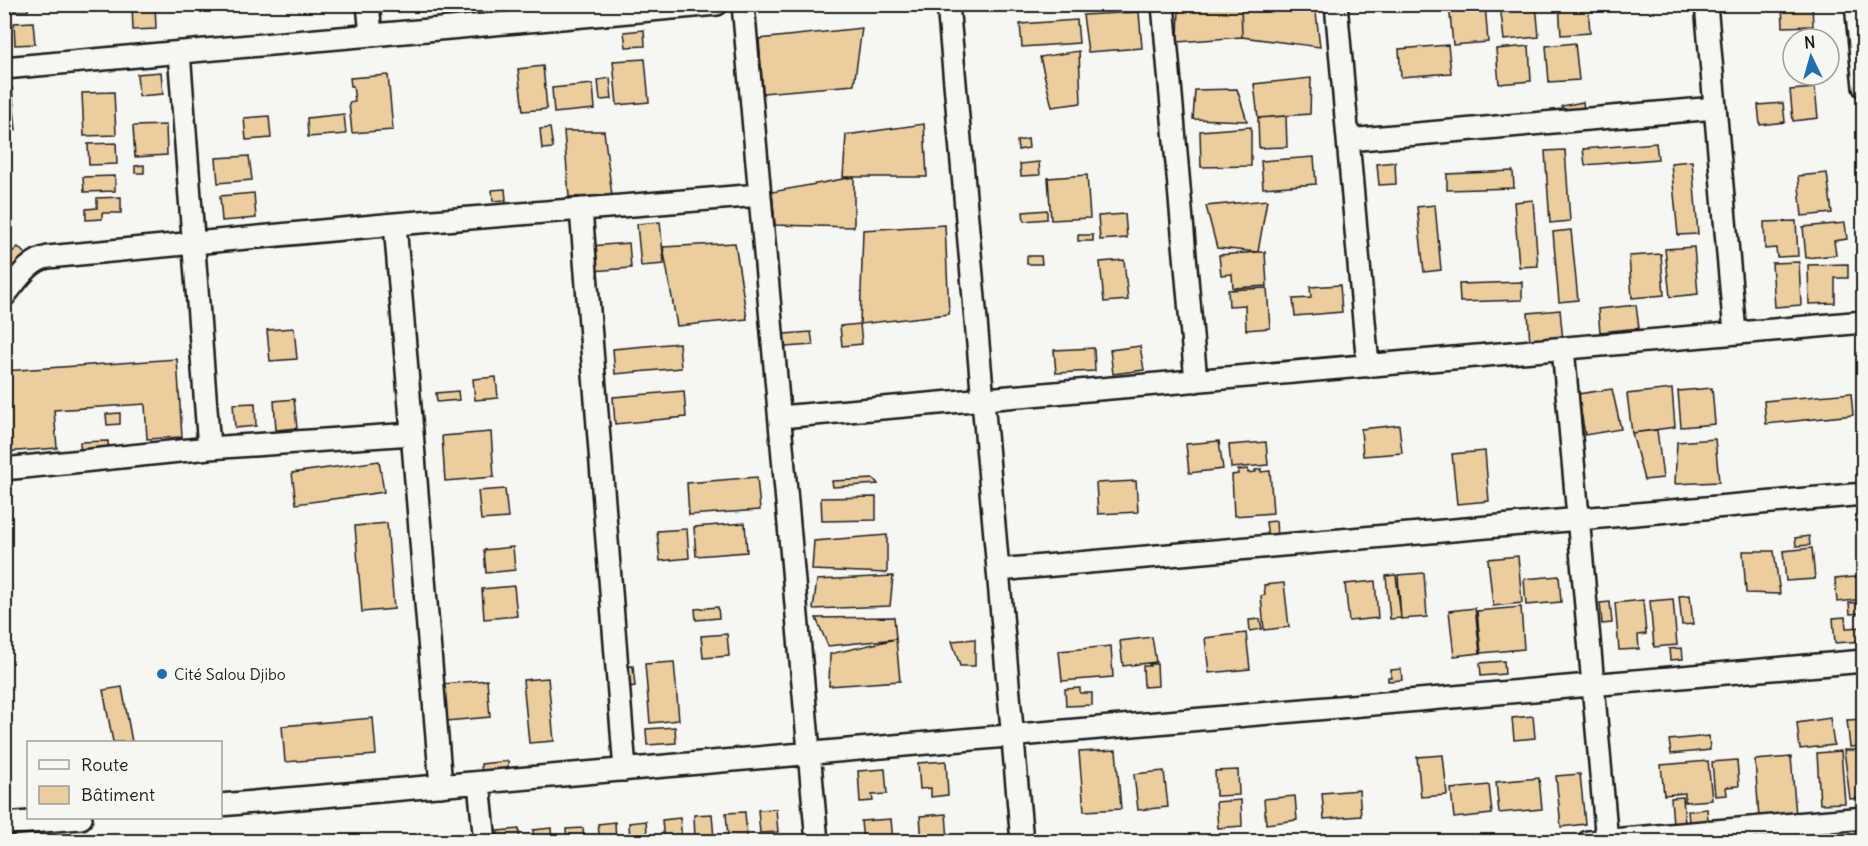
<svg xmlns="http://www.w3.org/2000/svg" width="1868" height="846" viewBox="0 0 1868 846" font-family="Delius,sans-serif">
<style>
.building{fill:#ebcd9e;stroke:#1c1c1c;stroke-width:1.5}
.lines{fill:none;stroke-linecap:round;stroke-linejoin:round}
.minor-casing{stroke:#1c1c1c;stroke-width:26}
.minor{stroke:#f6f6f2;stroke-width:21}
.poi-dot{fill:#1f6fb2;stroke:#f6f6f2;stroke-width:2}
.labels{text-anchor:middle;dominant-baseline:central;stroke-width:5;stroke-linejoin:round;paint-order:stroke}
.poi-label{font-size:16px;fill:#1c1c1c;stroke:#f6f6f2;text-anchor:start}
</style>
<rect width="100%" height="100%" fill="#f6f6f2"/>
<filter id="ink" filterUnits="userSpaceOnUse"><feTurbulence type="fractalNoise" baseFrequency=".0167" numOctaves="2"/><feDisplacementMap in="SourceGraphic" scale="12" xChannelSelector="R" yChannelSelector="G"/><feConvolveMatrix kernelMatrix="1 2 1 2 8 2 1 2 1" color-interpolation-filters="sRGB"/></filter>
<g filter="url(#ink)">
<path class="building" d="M4,4H28V11H4Z
M132,4H155L156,29L133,30Z
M291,4H316V6L291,8Z
M383,4H442L383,9Z
M1179,4H1241L1242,37L1178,42Z
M1241,4H1315L1320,47L1242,37Z
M1449,4H1485L1488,42L1453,45Z
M1500,4H1536L1539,37L1504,40Z
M1588,4L1590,33L1561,35L1559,5Z
M1782,4H1812L1813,26L1783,27Z
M1139,12L1142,48L1088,52L1083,15Z
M1077,20L1079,43L1022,47L1020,24Z
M33,22L35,44L15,45L14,23Z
M862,28L854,85L763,93L759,39Z
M644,30L645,46L626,47L624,32Z
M1575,43L1579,80L1549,82L1546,46Z
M1448,45L1451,73L1401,77L1399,49Z
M1529,46L1531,81L1499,84L1496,49Z
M1079,51L1081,103L1052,107L1040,57Z
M645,59L649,102L617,105L613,61Z
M543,66L547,109L523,111L518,69Z
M161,72L163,94L139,96L137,74Z
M388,75L393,130L352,133L349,103L355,102L353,86H351L350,78Z
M610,78L612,99L600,100L598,80Z
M1311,78L1310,114L1258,118L1254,84Z
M593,84L595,109L554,113L552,88Z
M12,87L16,130L4,131V88Z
M1815,88L1818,118L1793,121L1790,90Z
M1237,89L1247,121L1193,119L1195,90Z
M114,92L116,135L84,136L82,93Z
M1583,102L1584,111L1563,114L1562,106Z
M1783,103L1785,122L1760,125L1758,105Z
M344,114L346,134L308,137L307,118Z
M269,116L271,138L246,140L244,118Z
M1286,116L1287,147L1259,148L1258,118Z
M924,124L927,177H843L846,135Z
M166,125L167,155L135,157L133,126Z
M1251,127V166L1201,167L1200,131Z
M550,128L553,148L542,149L540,129Z
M564,131H604L612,196L569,197Z
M1028,139L1029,148L1018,150L1017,141Z
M116,143L117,164L89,165L88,144Z
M1656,143L1658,159L1585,165L1583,149Z
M1565,150L1570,221L1550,223L1545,151Z
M249,156L252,180L218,183L216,158Z
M1314,157L1316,184L1263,188L1261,161Z
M1692,161L1698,234L1678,235L1671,163Z
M1039,162L1040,175L1021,176L1020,164Z
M1395,162L1396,184L1379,185L1377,164Z
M144,165V173H135V166Z
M1513,171L1514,188L1447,190V174Z
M1827,173L1832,213L1802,216L1798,176Z
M1087,175L1090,218L1051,220L1048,178Z
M115,176V191L84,192L83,177Z
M854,177V227L775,225L772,192Z
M505,189L506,200L493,201L492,190Z
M254,193L256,218L222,221L220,196Z
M121,197V213H102V219L86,220V209L97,208V198Z
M1267,200L1258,252L1217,248L1206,206Z
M1533,200L1538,266L1519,267L1514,202Z
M1435,205L1441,270L1424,272L1417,207Z
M1047,210V219L1024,221L1023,212Z
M1125,214L1127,238L1100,240L1098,216Z
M1796,221L1798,256L1777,257L1776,248L1765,249L1764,222Z
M660,222L664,264L641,266L637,224Z
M1845,223L1847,239L1834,241L1836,255L1806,258L1803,227Z
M945,225L949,314L860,324L863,230Z
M1571,230L1578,300L1559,302L1553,232Z
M1078,235H1093V241H1078Z
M629,243L631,268L592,271L590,246Z
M735,243L747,319L677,326L663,247Z
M18,247L26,255L4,275V259Z
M1694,247L1698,294L1670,297L1665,249Z
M1258,252H1265L1267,286L1233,288L1232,274L1221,275L1219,255Z
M1661,254L1664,295L1632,298L1629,256Z
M1027,256H1041L1042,264H1027Z
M1124,260L1128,300L1104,302L1100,262Z
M1799,262L1801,305L1775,307L1772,263Z
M1848,264V278H1835V303L1809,304L1808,265Z
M1522,282V300L1460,302L1459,284Z
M1340,285L1342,312L1295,316L1293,299L1311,298L1310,287Z
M1267,288L1270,328L1246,330L1245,305L1229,306L1228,290Z
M1636,305L1639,328L1600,332L1598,309Z
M1560,310L1563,341L1530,343L1528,313Z
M860,324L862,344L842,346L840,326Z
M294,328L297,359L270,361L267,330Z
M811,332L813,345L785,347L784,334Z
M679,343L681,368L615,374L613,349Z
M1140,346L1144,370L1113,374L1110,350Z
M1094,348L1095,371L1056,373L1054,350Z
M177,359L182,437L147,439L145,404L54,410L57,448L4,452V371Z
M496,377L498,398L475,400L473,379Z
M1712,388L1715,424L1681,427L1678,391Z
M1612,389L1621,429L1585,435L1578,394Z
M1672,389L1675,427L1632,433L1627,394Z
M458,391L459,400L437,402L436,393Z
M684,391L686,417L615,424L613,397Z
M1851,393L1853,415L1766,424L1764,401Z
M294,399L297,428L276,430L274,401Z
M255,403L256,426L235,428L233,404Z
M120,413V424L107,425L106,414Z
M1399,425L1402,453L1363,456L1361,429Z
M1657,430L1663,478L1644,480L1632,433Z
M491,432L494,477L445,481L442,436Z
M1715,439L1719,482L1675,484L1677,442Z
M108,441L109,453L81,455L80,442Z
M1219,441L1223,469L1189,473L1186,444Z
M1266,442L1268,465L1231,468L1229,445Z
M1485,451L1489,501L1457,504L1452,454Z
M379,461L384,492L296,504L292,473Z
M1248,469V473L1256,472L1255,470L1261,469V472L1270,471L1273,513L1234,516L1232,475L1238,474V470Z
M757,477L760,510L689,515L687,483Z
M874,479L878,484L833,487L832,481Z
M1136,481L1138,512L1098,514L1096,483Z
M505,489L508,518L481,520L478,491Z
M876,497V520L822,521L821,498Z
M1276,521L1277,537L1268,538L1266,522Z
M387,523L394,609L362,612L355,526Z
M745,523L747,552L696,556L694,527Z
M687,529L689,558L660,561L657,531Z
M887,535V573L812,570L814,541Z
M1809,536L1810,545L1796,546L1795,538Z
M513,547L515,570L486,573L484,550Z
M1812,548L1815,579L1786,581L1783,551Z
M1743,551H1774L1780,594L1746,593Z
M1518,556L1522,603L1493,606L1488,559Z
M1424,573L1427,617L1401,619L1398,575Z
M1396,575L1401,618L1390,619L1386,576Z
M893,576L890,606L813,609L817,580Z
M1559,576L1561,602L1526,605L1524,579Z
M1864,576V599L1837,602L1835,579Z
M1375,581L1378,618L1349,621L1345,584Z
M1284,583L1289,627L1264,630L1261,596L1265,595L1264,585Z
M514,586L517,616L484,619L482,589Z
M1690,595L1693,624L1682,625L1679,596Z
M1673,599L1677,645L1654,647L1650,601Z
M1643,600L1646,634L1638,635L1639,649L1619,650L1615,603Z
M1610,602L1612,623L1602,624L1600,603Z
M1864,602V613L1850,614L1849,603Z
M718,607L719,618L696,620L695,609Z
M1521,607L1524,649L1481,653L1477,611Z
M1475,608L1480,653L1454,656L1449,611Z
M894,617L896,639L828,646L816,618Z
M1845,617L1846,628L1864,627V641L1835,643L1833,618Z
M1260,619L1262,629L1250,631L1249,620Z
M1246,633L1250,669L1209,673L1205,638Z
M727,634L729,656L703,658L701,636Z
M1152,637L1156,662L1123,666L1120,641Z
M896,639L900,681L829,686L830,654Z
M975,639V666H960L952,641Z
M1111,646L1113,677L1062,681L1059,651Z
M1682,648L1683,659L1670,660L1669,649Z
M1504,661L1505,674L1481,676L1480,663Z
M674,662L679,720L650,723L645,664Z
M1149,664H1157L1158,686L1144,687L1143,666H1150Z
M633,666L635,686L620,688L619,667Z
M1401,669L1402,680L1388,681V677H1391V670Z
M548,678L554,741L529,743L523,680Z
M487,680L490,717L447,721L444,684Z
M122,687L132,742H113L103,690Z
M1080,688V693H1092V705L1066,706L1065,689Z
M1533,716L1535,738L1514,740L1512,718Z
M373,718L376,755L285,762L282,726Z
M1830,718L1834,745L1800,749L1797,723Z
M1864,719V746L1850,747L1847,720Z
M675,727L676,743L647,745L646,729Z
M1709,736L1710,750L1671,754L1669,740Z
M1116,750L1121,809L1084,811L1079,752Z
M1844,750H1864V798L1850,799Z
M1841,751L1845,803L1820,804L1817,753Z
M1443,755L1447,795L1421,797L1417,757Z
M1791,757L1796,815L1759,818L1755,760Z
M1737,760L1739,786L1726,787L1727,795L1715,796L1712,762Z
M508,761L509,776L482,778L481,764Z
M946,761L948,795L931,797V788L920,789L918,763Z
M1708,761L1712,800L1685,802V793L1664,795L1661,765Z
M885,769L887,794L872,795L873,801L860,802L858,771Z
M1238,770L1239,795L1216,796L1215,771Z
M1164,771L1168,807L1138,810L1134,774Z
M1580,774L1585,824L1561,827L1556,776Z
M1539,778L1542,809L1499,813L1496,782Z
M1489,785L1492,814L1454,818L1451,789Z
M1359,790L1361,816L1324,819L1322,793Z
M1295,796L1297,820L1266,824L1264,799Z
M1683,797L1685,824L1673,825L1671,798Z
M1241,800L1242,826L1218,828L1216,802Z
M776,809L778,832L760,833L758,810Z
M1707,809L1708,820L1689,822L1688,811Z
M745,812L747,837L728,838L726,813Z
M712,814L714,839L695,840L694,815Z
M946,814L948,840L922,842L920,816Z
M680,818L682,842H664L662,820Z
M891,819L893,842H863L861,821Z
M646,821L648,842H630L629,823Z
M615,822L616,842H600L598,824Z
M551,828L552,842H534L533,830Z
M583,828L584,842H567L566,829Z
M519,829L520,842H499L498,831Z
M447,837V842H432V838Z"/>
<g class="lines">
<g class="minor-casing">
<path id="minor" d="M368,4L371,35
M743,4L817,842
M948,4L1022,842
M1163,4L1196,381
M1336,4L1368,366
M1706,4L1735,333
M1856,4L1864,87
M179,52L209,448
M4,68L717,4
M1348,140L1715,108
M581,209L625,770
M395,224L441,786
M4,296C17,281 28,261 48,257L395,224L760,195
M1563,348L1607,842
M780,417L1864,322
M4,469L209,448L412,434
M998,570L1864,494
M479,783L485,842
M220,805L1864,661
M4,824L81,818
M1588,842L1864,818"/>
</g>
<use href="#minor" class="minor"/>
</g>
</g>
<circle class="poi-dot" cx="162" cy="674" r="6"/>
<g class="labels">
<g class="poi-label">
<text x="174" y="674">Cité Salou Djibo</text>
</g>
</g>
<rect width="1868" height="846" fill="none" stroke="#f6f6f2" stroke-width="24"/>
<rect x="12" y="12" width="1844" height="822" fill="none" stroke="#1c1c1c" stroke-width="2" filter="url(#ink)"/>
<rect x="27" y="741" width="195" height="78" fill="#f6f6f2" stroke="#9f9f9c" stroke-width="1.5"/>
<rect x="39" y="760" width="30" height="9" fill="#f6f6f2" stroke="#9f9f9c" stroke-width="1.5"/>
<text x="81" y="771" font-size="18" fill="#1c1c1c">Route</text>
<rect x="39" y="786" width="30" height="18" fill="#ebcd9e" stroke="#9f9f9c" stroke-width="1.5"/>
<text x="81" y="801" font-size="18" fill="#1c1c1c">Bâtiment</text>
<g transform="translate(1811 57) rotate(355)"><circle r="28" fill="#f6f6f2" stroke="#9f9f9c" stroke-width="1.5"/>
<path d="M0-4.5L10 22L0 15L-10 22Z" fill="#1f6fb2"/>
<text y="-9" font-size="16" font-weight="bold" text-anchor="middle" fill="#1c1c1c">N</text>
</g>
</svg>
